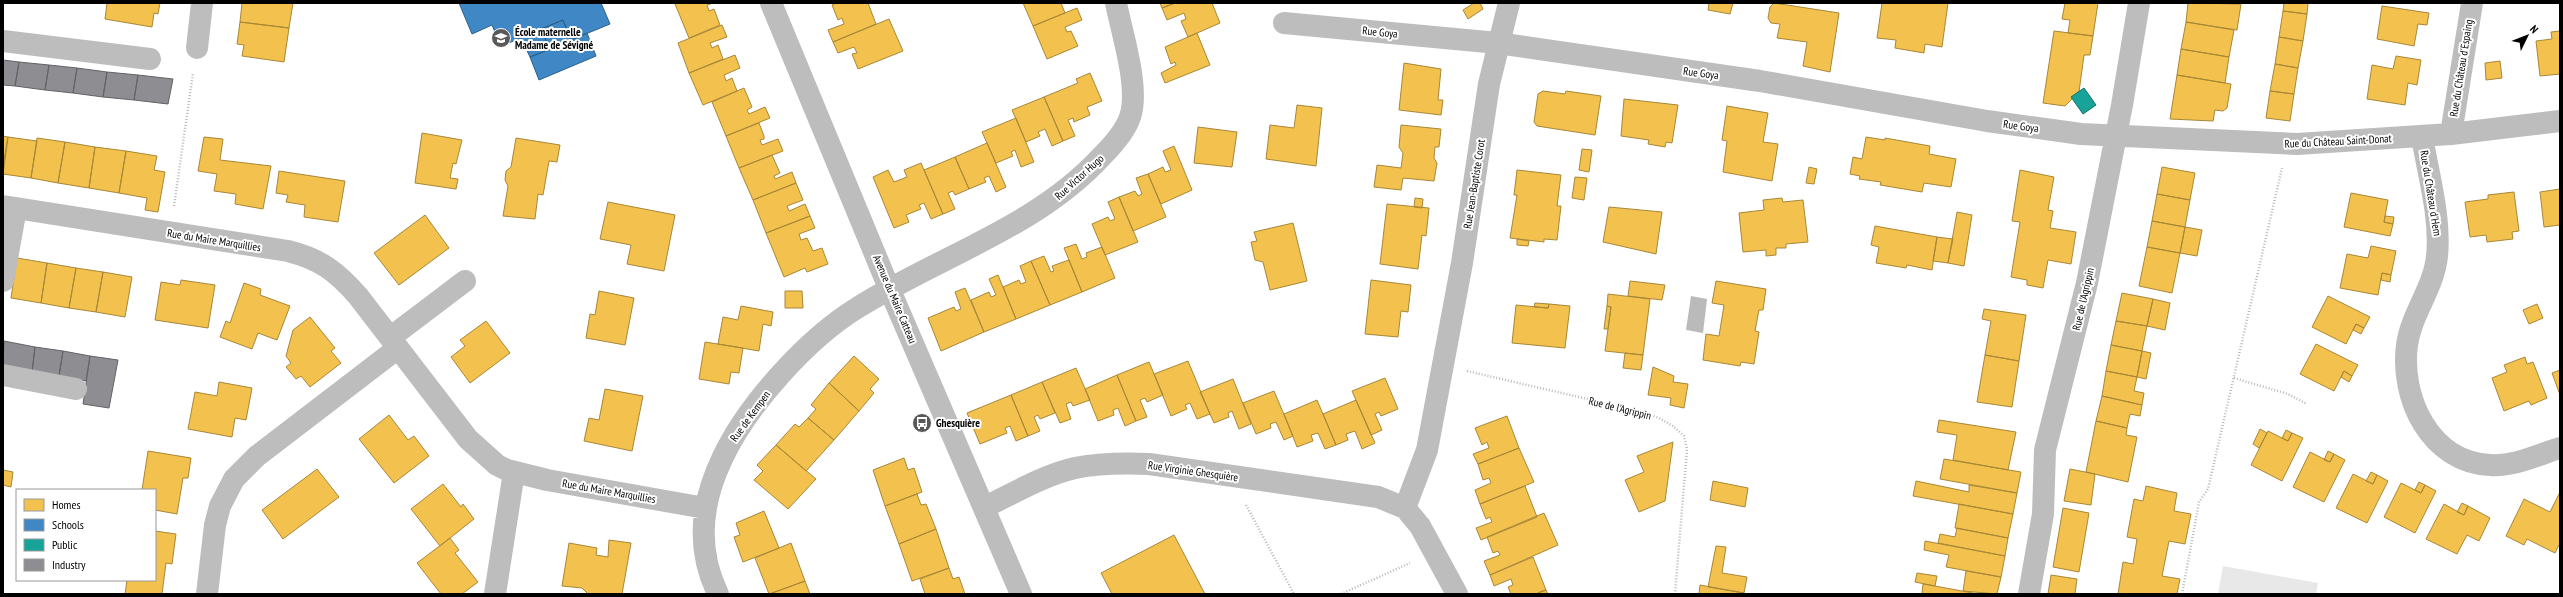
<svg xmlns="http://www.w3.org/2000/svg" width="2563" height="597" viewBox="0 0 2563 597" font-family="'PT Sans Narrow',sans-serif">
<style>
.green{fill:#e8e8e8}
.water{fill:#bababa}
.homes{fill:#f2c14e;stroke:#a98737}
.schools{fill:#3f88c5;stroke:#2c5f8a}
.public{fill:#17a398;stroke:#10726a}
.industry{fill:#8d8d92;stroke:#636366}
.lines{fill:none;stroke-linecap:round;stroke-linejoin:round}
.path{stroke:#b8b8b8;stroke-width:2.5;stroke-dasharray:1 2;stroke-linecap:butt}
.minor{stroke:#bdbdbd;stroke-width:22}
.labels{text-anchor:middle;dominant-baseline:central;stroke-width:4;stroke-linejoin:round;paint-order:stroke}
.poi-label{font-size:11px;font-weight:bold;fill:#000;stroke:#fff;text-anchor:start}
.street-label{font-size:11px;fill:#000;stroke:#fff}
</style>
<rect width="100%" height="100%" fill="#fff"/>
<path class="green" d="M2223,566L2318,583L2316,594H2218Z"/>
<path class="water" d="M1691,296L1707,299L1703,333L1686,330Z"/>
<path class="homes" d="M107,3H160L158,14L154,13L152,27L105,19Z
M242,3H293L289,28L240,22Z
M678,3H713L707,5L709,11L714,9L720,25L689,38L675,4Z
M837,3H868L876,24L833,42L828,30L844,24L842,18L838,20L832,5Z
M1023,3H1061L1065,13L1033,26Z
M1160,3H1175L1162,8Z
M1175,3H1212L1220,23L1188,37L1181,21L1186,19L1184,13L1167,20L1162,8Z
M1474,3H1480L1483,9L1468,19L1463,10Z
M1704,3H1733L1730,14L1708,10L1709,4Z
M1774,3L1839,13L1830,72L1803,66L1807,42L1777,38L1780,24L1771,23L1768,18L1770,7Z
M1882,3H1948L1942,47L1925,44L1924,53L1895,48L1896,40L1877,38Z
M2065,3H2098L2093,36L2068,33L2070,20L2062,19Z
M2188,3L2241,4L2237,30L2186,22Z
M2284,3H2308L2307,14L2283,11Z
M2382,6L2429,13L2427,25L2418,24L2414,46L2377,39Z
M1077,8L1082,20L1065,27L1067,32L1071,31L1078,46L1047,59L1033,26Z
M2283,11L2307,14L2303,41L2279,37Z
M889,19L903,51L858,69L852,54L857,53L854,47L838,53L833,42Z
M240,22L289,28L284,62L242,56L244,45L237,44Z
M2186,22L2234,30L2229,57L2181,49Z
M722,25L727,37L710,43L712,48L718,45L723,59L689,73L678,43Z
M2054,31L2093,36L2090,55H2084L2079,92L2065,106L2043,103Z
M2560,31V74L2540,76L2536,41L2552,39L2551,32Z
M1197,33L1210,65L1165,83L1161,73L1176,65L1175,62L1171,64L1165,47Z
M2279,37L2303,41L2298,68L2275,64Z
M2181,49L2229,57L2225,83L2177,75Z
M735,55L740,68L724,75L726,81L732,78L737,91L703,105L689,73Z
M2396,56L2421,60L2417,85L2408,83L2405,105L2367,99L2372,65L2393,69Z
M2500,61L2502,78L2486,80L2485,63Z
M1404,63L1441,69L1438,100H1443L1441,115L1399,110Z
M2275,64L2298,68L2294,94L2270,91Z
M1090,73L1102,101L1087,107L1090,115L1074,122L1073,118L1068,120L1075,136L1063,141L1044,97L1078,83L1076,79Z
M2177,75L2231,84L2227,108L2223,111L2215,110L2213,121L2170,119Z
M744,88L752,107L747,110L749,114L765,107L770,118L726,136L712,102Z
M1543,91L1565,94L1566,91L1601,96L1595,135L1537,126L1534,122L1538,94Z
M2270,91L2294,94L2290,121L2266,118Z
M1044,97L1063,141L1052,146L1045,129L1038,132L1040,136L1026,142L1012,110Z
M1624,99L1678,105L1672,143L1666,142L1665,147L1648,144L1649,140L1621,136Z
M1297,105L1322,108L1316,166L1266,159L1270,125L1294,128Z
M1727,106L1768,113L1763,142L1778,144L1772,181L1723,172L1727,141L1722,140Z
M1016,118L1034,162L1021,167L1015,150L1011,152L1013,156L996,163L982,132Z
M759,123L764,136V139L760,140L762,145L778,139L783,151L739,168L726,136Z
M1401,125L1441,129L1439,147H1435L1434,158L1437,163L1434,181L1403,178L1401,190L1374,187L1377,165L1401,168L1403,153L1399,147Z
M1198,127L1237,132L1232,167L1194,163Z
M422,133L462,140L456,164L453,163L450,178L458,179L456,189L415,183Z
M3,136L8,137L3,167Z
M8,137L37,141L31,178L3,174Z
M204,137L223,139L220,160L271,166L263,209L235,204L236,194L214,191L217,174L198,171Z
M1866,137L1885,140V138L1930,146L1929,154L1956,159L1951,187L1924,183L1922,192L1880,185L1881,182L1859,179L1860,176L1850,174L1853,157L1862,159Z
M37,138L65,142L58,183L31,178Z
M516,138L560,145L557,162L549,161L543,195L538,194L535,219L503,216L508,186L505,180L506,171L511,167Z
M65,142L95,147L89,188L58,183Z
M987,143L1006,187L996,192L989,176L984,178L986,182L969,189L955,157Z
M1174,146L1192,190L1161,204L1148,174L1163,167L1165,172L1171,170L1163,151Z
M95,147L126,151L119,193L89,188Z
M1582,149L1592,150L1589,172L1579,170Z
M126,151L157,156L154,170L165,172L158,212L145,210L147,198L119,193Z
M772,155L780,173L774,176L775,179L792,172L796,183L753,200L739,168Z
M955,157L969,189L955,195L953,191L948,193L955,209L943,214L924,170Z
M921,163L943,214L931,219L924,203L919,205L921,209L906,215L909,222L894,228L873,177L888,170L894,182L907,177L904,170Z
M1809,167L1817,169L1814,184L1806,183Z
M2162,167L2195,173L2190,200L2157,194Z
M1517,170L1561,175L1557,206H1561L1557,240L1544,239V242L1510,238L1517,195H1514Z
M2020,170L2054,177L2048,210L2053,211L2050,228L2076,232L2071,264L2048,260L2043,288L2027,285V280L2011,277L2020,222L2012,221Z
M279,171L345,181L338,222L304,217L305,205L286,202L288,195L276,193Z
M1148,174L1166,217L1133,231L1119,197L1135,191L1138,196L1142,194L1136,178Z
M1575,177L1587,178L1584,200L1572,198Z
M796,183L803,200L787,206L789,211L805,204L810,216L766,233L753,200Z
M2560,189V225L2544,227L2540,192Z
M2514,192L2519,231L2512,232L2513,239L2487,242L2486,235L2470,237L2465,202L2488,199V195Z
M2351,193L2388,200L2384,222L2393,224L2390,236L2344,227Z
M2157,194L2190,200L2185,227L2152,221Z
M1119,197L1138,242L1105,255L1092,224L1108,217L1110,221L1115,219L1108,202Z
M1415,198L1423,199L1422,208L1414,207Z
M1782,198L1783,202L1803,200L1808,242L1786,244V248H1776V255L1766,256V250L1743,252L1739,213L1764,210L1763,200Z
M608,202L675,215L664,271L627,264L631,245L600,239Z
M1387,204L1429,208L1426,236L1422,235L1418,269L1380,264Z
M1609,207L1662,212L1656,254L1603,242Z
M1957,212L1972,215L1964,266L1948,263Z
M425,215L449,248L399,285L374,253Z
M810,216L815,228L799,234L801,240L807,238L813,251L822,248L828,264L807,272L805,268L784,277L766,233Z
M2385,216L2394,217L2393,224L2384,222Z
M2152,221L2185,227L2180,253L2147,247Z
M1293,223L1307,281L1270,290L1263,262L1255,260L1251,242L1257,241L1254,232Z
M1875,226L1937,237L1932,270L1907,265L1906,268L1876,263L1879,247L1871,245Z
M2185,227L2202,230L2197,256L2180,253Z
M1937,237L1953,239L1948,263L1933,261Z
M1517,239L1529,241L1528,246L1517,245Z
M1076,244L1082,259L1087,257L1086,253L1102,247L1115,278L1082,292L1064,248Z
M2371,246L2396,251L2391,275L2382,273L2378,295L2340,288L2347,254L2368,258Z
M2147,247L2180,253L2172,293L2139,286Z
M1044,256L1051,272L1054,271L1052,266L1069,260L1082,292L1050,305L1031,261Z
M17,258L47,263L41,303L11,298Z
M1031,261L1050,305L1016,319L1003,287L1019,280L1021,284L1026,282L1020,266Z
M47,263L76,268L69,308L41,303Z
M76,268L103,272L96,312L69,308Z
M103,272L132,277L125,317L96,312Z
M2382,273L2391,275L2390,282L2381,280Z
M998,275L1016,319L984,332L971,300L989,292L991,297L996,295L989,279Z
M181,280L215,285L208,328L155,320L161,282L180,285Z
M1371,280L1411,285L1408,312L1401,311L1398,337L1365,334Z
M1630,281L1665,285L1662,300L1628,296Z
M1716,281L1766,289L1763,310H1759L1755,331L1759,332L1754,364L1741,362L1740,366L1703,360L1706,334L1719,336L1724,305L1712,303Z
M244,283L261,289L260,295L290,306L277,340L258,333L252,349L220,337L226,321L230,323Z
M965,288L984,332L941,351L928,318L954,307L956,311L961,309L955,292Z
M599,291L634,298L625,345L586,338L590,314L595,315Z
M785,291H802L803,308H785Z
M2122,293L2153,299L2147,326L2116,321Z
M1608,294L1650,299L1643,355L1605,351L1611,307L1607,306Z
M2328,296L2370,317L2364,328L2356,324L2346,344L2312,327Z
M2153,299L2170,303L2165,330L2147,326Z
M1535,303L1549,304L1548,308L1534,307Z
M1549,304L1570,306L1565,348L1512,343L1516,305L1548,308Z
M2537,304L2543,318L2529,324L2523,310Z
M741,306L773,312L771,326L763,324L759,351L718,344L723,317L738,320Z
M1607,306L1611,307L1608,329H1604Z
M1984,309L2026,315L2019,361L1985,355L1991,321L1982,319Z
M310,317L335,348L331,351L341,363L310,387L301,376L296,379L286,367L291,363L286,356L293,330Z
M486,321L510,353L470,383L451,357L465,346L460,340Z
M2116,321L2147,326L2142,351L2111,345Z
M2356,324L2364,328L2361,334L2353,330Z
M705,342L743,348L739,373L731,372L729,384L699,379Z
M2316,344L2358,365L2352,376L2344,371L2334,391L2300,374Z
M2111,345L2142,351L2137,377L2106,371Z
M2142,351L2151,353L2146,379L2137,377Z
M1625,353L1643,355L1641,370L1623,368Z
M1985,355L2019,361L2012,407L1977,402Z
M854,356L879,379L870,389L874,393L859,411L829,383Z
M2525,357L2527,364L2533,362L2547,398L2531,405L2529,401L2504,411L2492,378L2507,372L2504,365Z
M1188,361L1210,414L1197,419L1190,403L1185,405L1187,409L1171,416L1154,374Z
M1149,362L1163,395L1147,402L1145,398L1140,400L1147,417L1136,421L1117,375Z
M1653,367L1674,376L1673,382L1688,384L1684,408L1670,405L1671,398L1648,395Z
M1076,368L1090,400L1073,406L1071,402L1066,404L1071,419L1060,423L1042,382Z
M2560,370V395L2552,373Z
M2106,371L2137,377L2134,391L2144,393L2142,405L2102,396Z
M2344,371L2352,376L2349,382L2341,377Z
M1117,375L1136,421L1125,426L1118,408L1113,410L1114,415L1098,421L1085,389Z
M1385,378L1398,409L1381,416L1379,412L1375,414L1382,430L1371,435L1352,391Z
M1233,379L1251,424L1239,429L1232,411L1228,413L1229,417L1214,423L1200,392Z
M219,382L252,388L246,420L235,418L232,437L188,429L195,392L217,396Z
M1042,382L1055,413L1040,419L1038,415L1034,417L1040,431L1028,436L1011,395Z
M829,383L859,411L834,440L808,418L816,409L811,405Z
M605,389L643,396L632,451L584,441L589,418L599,420Z
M1274,391L1293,436L1284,440L1276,422L1270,424L1271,428L1256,434L1243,403Z
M1011,395L1028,436L1016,441L1010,426L1005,428L1007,433L980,444L967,413Z
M2102,396L2142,405L2140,416L2130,414L2127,428L2096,421Z
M1317,400L1336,445L1325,449L1318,433L1311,435L1313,441L1297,447L1284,414Z
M1356,400L1375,443L1362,449L1355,431L1346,434L1348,440L1336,445L1323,414Z
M389,415L408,440L414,436L429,456L394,483L359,439Z
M1507,416L1519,448L1478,464L1473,454L1489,448L1487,442L1482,445L1475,428Z
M808,418L834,440L806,471L776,445L795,424L799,427Z
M1939,420L2016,432L2008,470L1953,460L1957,435L1937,432Z
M2096,421L2127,428L2126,435L2137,437L2128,482L2086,472Z
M2260,429L2267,433L2259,448L2253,444Z
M2286,430L2292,433L2288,441L2282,438Z
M2268,431L2288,441L2292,433L2303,438L2282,481L2251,465Z
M1673,442L1665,501L1639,512L1625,480L1644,472L1637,456Z
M776,445L816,479L788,509L754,480L763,471L757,465Z
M1519,448L1534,482L1480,504L1475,490L1491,483L1489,478L1483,480L1478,464Z
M148,451L191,458L188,478H183L177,514L155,510V490H142Z
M2328,451L2334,454L2330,462L2324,460Z
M2310,452L2330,462L2334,454L2345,460L2324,502L2293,487Z
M904,458L908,470L914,468L922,492L885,506L873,470Z
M1944,459L2021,472L2017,493L1940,479Z
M317,469L339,497L283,539L262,510Z
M2070,469L2095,474L2091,505L2064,501Z
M3,470L13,472L11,487L3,485Z
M2371,472L2377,475L2373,484L2366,481Z
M2353,474L2373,484L2377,475L2388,481L2367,523L2336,508Z
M1713,481L1748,488L1745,507L1710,500Z
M1916,481L1969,492V485L2017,493L2013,514L1913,496Z
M2419,482L2425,485L2421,493L2415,490Z
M2401,483L2421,493L2425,485L2436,491L2415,533L2384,517Z
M443,484L461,507L463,504L474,519L440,546L411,509Z
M1525,486L1537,517L1481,540L1476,528L1492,522L1490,517L1486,519L1480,504Z
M2146,486L2177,493L2174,511L2191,514L2185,544L2169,541L2162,576L2180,579L2177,594H2118L2123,562L2133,564L2137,539L2127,537L2134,499L2143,501Z
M2560,492V543L2555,553L2527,539L2524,545L2506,536L2524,499L2550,512Z
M917,494L921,505L926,504L936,529L899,544L885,506Z
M2462,503L2468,506L2464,515L2457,512Z
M1959,504L2013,514L2008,538L1955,528Z
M2444,504L2464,515L2468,506L2490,518L2479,541L2467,535L2457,554L2426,539Z
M2063,508L2089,513L2079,572L2053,567Z
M764,511L779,548L743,562L734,537L740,535L736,523Z
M1544,513L1558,545L1490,575L1484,561L1500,555L1498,551L1493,553L1487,537Z
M1957,528L2008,538L2005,556L1938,543L1940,534L1955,537Z
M936,529L949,568L912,581L899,544Z
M155,531L176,534L172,564L166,563L162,594H125L127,580H155Z
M1174,535L1205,594H1112L1101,573Z
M450,538L459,550L455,553L478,582L462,594H441L417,563Z
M609,540L631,543L622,594H588L582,588L562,586L569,543L597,548L596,555L608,557Z
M1925,541L2005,556L2001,577L1946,567L1949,555L1924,550Z
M791,543L805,581L769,594L755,558Z
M1716,546L1726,547L1722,573L1747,577L1744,593L1708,587Z
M1533,557L1546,590L1536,594H1511L1508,587L1513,585L1511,579L1494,586L1490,575Z
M949,568L953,579L959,577L965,594H925L920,579Z
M1966,571L2001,577L1997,594L1963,591Z
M1917,573L1937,576L1935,586L1915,582Z
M2051,575L2077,579L2075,594H2048Z
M805,581L810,594H770Z
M1923,584L1935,586L1978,594H1922Z
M1700,585L1744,593V594H1699Z
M1546,590L1548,594H1536L1542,591Z"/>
<path class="schools" d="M459,3H601L610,24L571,40L563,20L541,29L550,49L530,57L521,38L501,46L492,25L472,34Z
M563,20L571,40L587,33L596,56L539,80L530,57L550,49L541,29Z"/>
<path class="public" d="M2084,88L2096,105L2083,114L2071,97Z"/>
<path class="industry" d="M3,60L19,62L15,86L3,85Z
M19,62L49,65L45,90L15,86Z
M49,65L77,68L73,93L45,90Z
M77,68L107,72L103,97L73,93Z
M107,72L138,75L134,100L103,97Z
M138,75L173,79L168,104L134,100Z
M4,341L35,347L32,372L3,368Z
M35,347L63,351L59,376L32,372Z
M63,351L90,356L86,381L59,376Z
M90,356L118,360L109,408L83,404Z"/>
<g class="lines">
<path class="path" d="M174,206L193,73
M1467,371L1639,411L1659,418L1673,426L1684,436L1687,449L1675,594
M2234,378L2288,394L2307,404
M1246,505L1294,594
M1341,594L1410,563
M2182,594L2199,502L2208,489L2282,168"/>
<path class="minor" d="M771,3L889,288L1021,594
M1284,23L1498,43L1760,81L1987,121L2081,134L2297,144L2451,134L2560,121
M3,41L150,59
M197,48L202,3
M2451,134L2472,3
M2422,136C2428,174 2441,217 2437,256C2434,288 2411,314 2407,345C2400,398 2430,462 2490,465C2514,467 2537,455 2560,448
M3,206L288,251C320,259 336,271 358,296L468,439L497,465L507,470L547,480L705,508
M3,281L16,208
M391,337L465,281
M3,375L76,389
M985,507C1014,493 1044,475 1075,468C1099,463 1124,463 1149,464L1378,497L1405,508
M207,594L215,525L220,506L234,479L257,456L398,348
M495,594L514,472
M718,594C696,549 701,503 722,459C747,405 807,339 857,308C939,256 1036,228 1102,156C1113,145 1125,132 1130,117C1140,88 1122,34 1116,3
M1457,594L1420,526L1405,508L1427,450L1462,263L1489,84L1509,3
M2029,594L2043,514L2045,450L2087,283L2122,105L2139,3"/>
</g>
<defs>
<g id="school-disc" transform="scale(1)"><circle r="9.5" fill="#595959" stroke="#fff"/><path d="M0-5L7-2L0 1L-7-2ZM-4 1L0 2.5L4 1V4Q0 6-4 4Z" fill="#fff"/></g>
<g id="bus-disc" transform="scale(1)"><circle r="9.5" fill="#595959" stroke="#fff"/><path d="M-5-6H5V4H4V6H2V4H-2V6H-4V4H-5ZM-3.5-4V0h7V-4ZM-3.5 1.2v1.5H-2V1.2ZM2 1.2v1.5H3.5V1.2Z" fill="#fff"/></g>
</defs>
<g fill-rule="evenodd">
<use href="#school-disc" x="501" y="38"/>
<use href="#bus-disc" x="922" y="423"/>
</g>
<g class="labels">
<g class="poi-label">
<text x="515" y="32">École maternelle<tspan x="515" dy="13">Madame de Sévigné</tspan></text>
<text x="936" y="423">Ghesquière</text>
</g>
<g class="street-label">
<text transform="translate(1380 32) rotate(6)">Rue Goya</text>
<text transform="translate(2461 68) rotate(-81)">Rue du Château d'Espaing</text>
<text transform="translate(1701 73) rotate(8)">Rue Goya</text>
<text transform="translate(2021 126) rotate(8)">Rue Goya</text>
<text transform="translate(2338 141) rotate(-3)">Rue du Château Saint-Donat</text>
<text transform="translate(1079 177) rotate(-42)">Rue Victor Hugo</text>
<text transform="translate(1474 184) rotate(-81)">Rue Jean-Baptiste Corot</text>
<text transform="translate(2431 193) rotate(81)">Rue du Château d'Hem</text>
<text transform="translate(214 240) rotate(9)">Rue du Maire Marquillies</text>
<text transform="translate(895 299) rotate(67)">Avenue du Maire Catteau</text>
<text transform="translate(2083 299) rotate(-77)">Rue de l'Agrippin</text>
<text transform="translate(1620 408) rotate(14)">Rue de l'Agrippin</text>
<text transform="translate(750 416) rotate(-54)">Rue de Kempen</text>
<text transform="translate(1193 471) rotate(8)">Rue Virginie Ghesquière</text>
<text transform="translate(609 491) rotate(10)">Rue du Maire Marquillies</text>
</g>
</g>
<rect width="2563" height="597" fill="none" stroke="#000000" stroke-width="8"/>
<rect x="16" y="489" width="140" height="92" fill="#ffffff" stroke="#999999"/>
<rect x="24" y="499" width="20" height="12" fill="#f2c14e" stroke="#999999"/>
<text x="52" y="509" font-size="12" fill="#000000">Homes</text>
<rect x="24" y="519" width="20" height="12" fill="#3f88c5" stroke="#999999"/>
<text x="52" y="529" font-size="12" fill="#000000">Schools</text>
<rect x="24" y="539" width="20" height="12" fill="#17a398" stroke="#999999"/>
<text x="52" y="549" font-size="12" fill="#000000">Public</text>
<rect x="24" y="559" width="20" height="12" fill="#8d8d92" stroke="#999999"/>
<text x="52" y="569" font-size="12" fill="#000000">Industry</text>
<g transform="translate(2527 36) rotate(47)" stroke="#ffffff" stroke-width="3" paint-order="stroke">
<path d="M0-3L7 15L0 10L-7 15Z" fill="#000000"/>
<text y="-6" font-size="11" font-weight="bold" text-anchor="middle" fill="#000000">N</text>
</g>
</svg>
